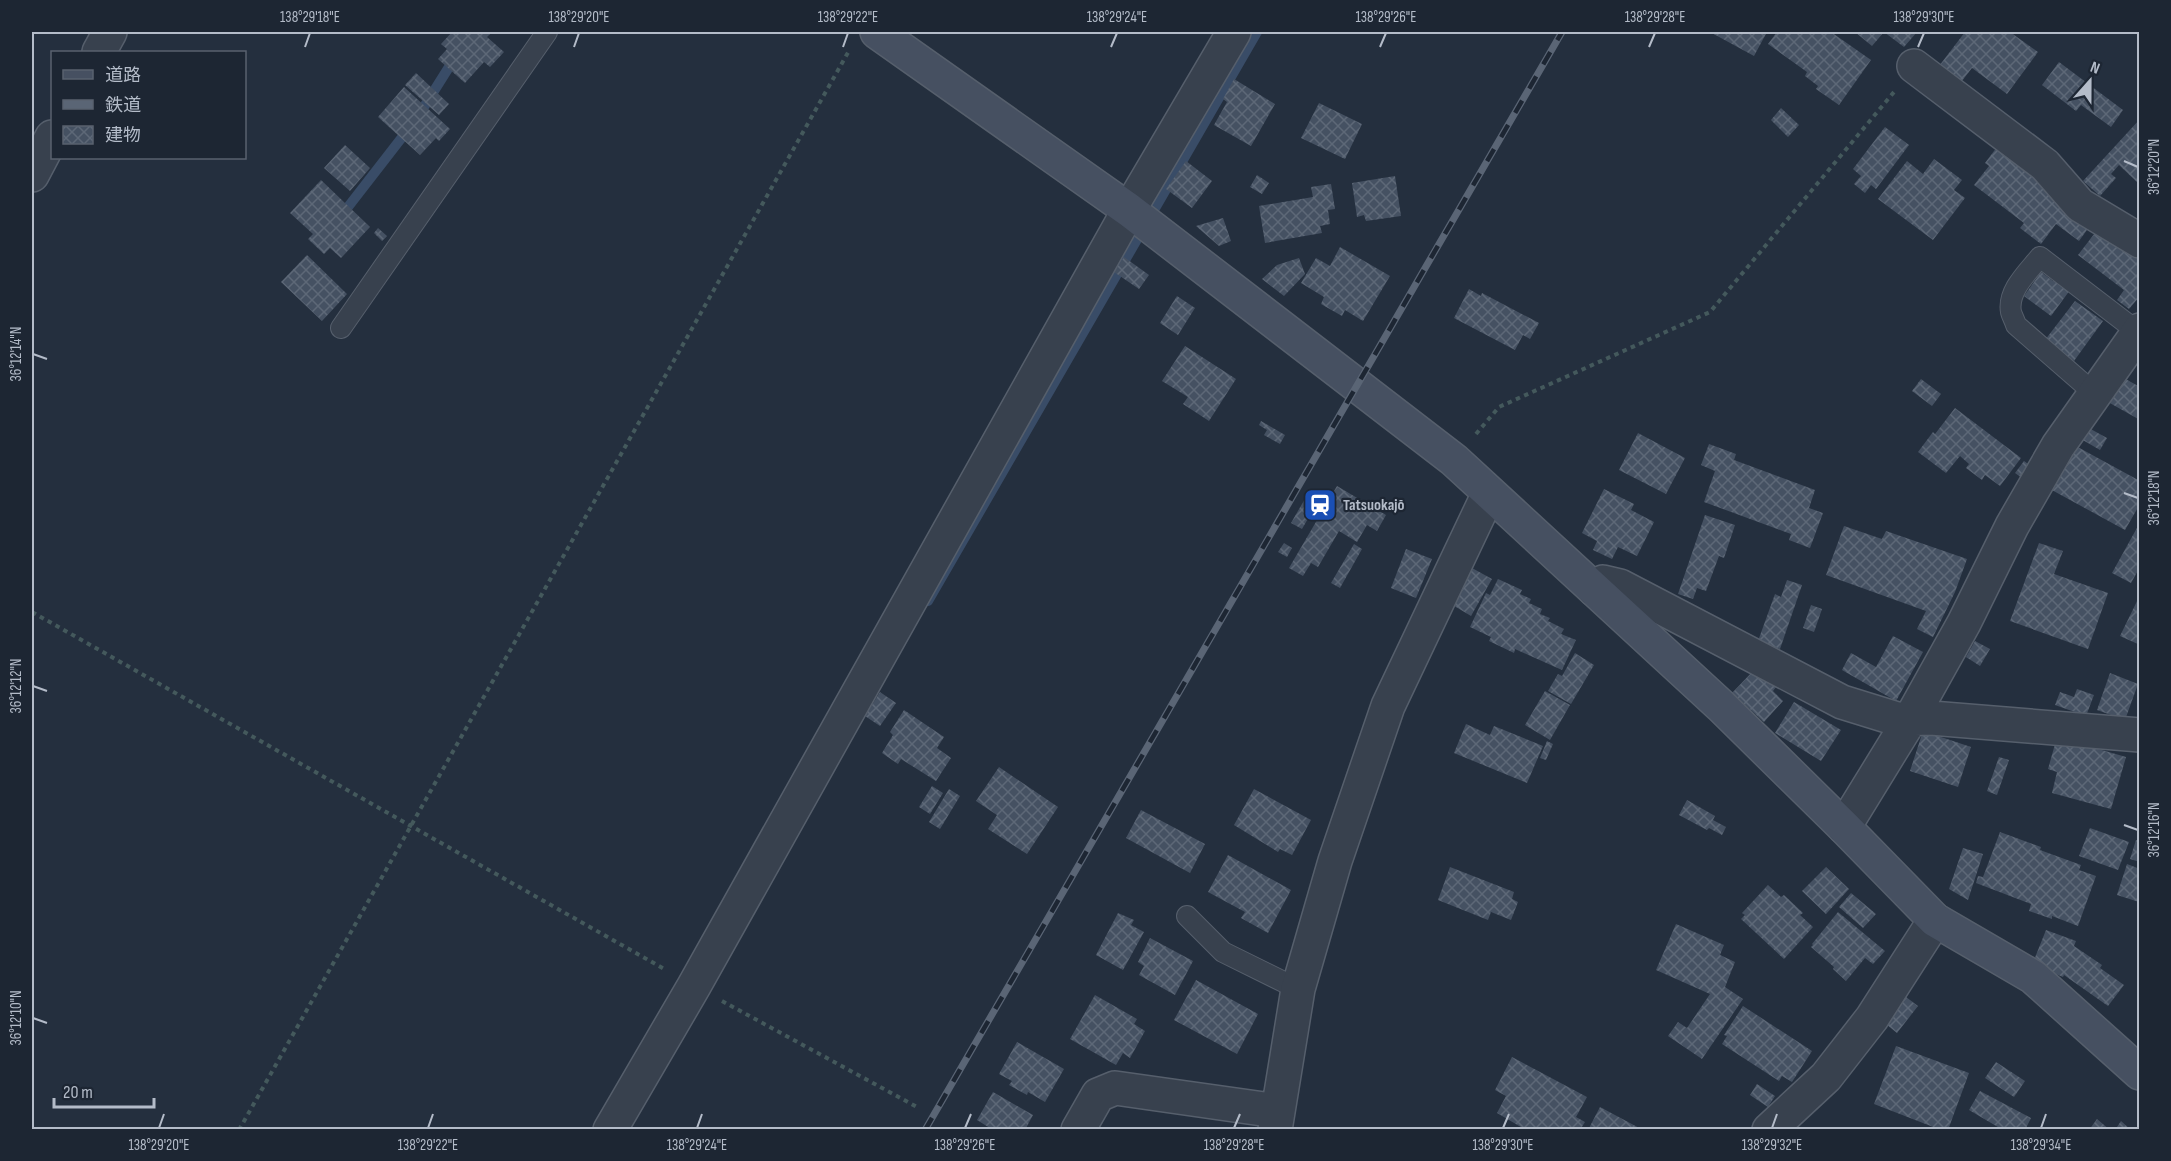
<svg xmlns="http://www.w3.org/2000/svg" width="2171" height="1161" viewBox="0 0 2171 1161" font-family="'Sofia Sans Condensed','Noto Sans JP',sans-serif">
<style>
.lines{fill:none;stroke-linecap:round;stroke-linejoin:round}
.stream{stroke:#394c67;stroke-width:10}
.building{fill:url(#building-cross-hatch)}
.lane-casing{stroke:#565f6c;stroke-width:22}
.street-casing{stroke:#565f6c;stroke-width:36}
.secondary-casing{stroke:#565f6c;stroke-width:36}
.path{stroke:#44595c;stroke-width:4;stroke-dasharray:4.5 4.5;stroke-linecap:butt}
.lane{stroke:#38414e;stroke-width:20}
.street{stroke:#38414e;stroke-width:33}
.secondary{stroke:#465061;stroke-width:33}
.rail-casing{stroke:#5a6575;stroke-width:7}
.rail{stroke:#1d2633;stroke-width:4.5;stroke-dasharray:14;stroke-linecap:butt}
.ticks{fill:none;stroke:#b4bcc9;stroke-width:2}
.labels{text-anchor:middle;dominant-baseline:central;stroke-width:4.5;stroke-linejoin:round;paint-order:stroke}
.poi-label{font-size:16px;font-weight:bold;fill:#b4bcc9;stroke:#1d2633;text-anchor:start}
.neatline{fill:none;stroke:#b4bcc9;stroke-width:2}
.ticks-label{font-size:15px;text-anchor:middle;fill:#b4bcc9}
</style>
<defs>
<pattern id="building-cross-hatch" width="8" height="8" patternUnits="userSpaceOnUse" patternTransform="scale(1.5)"><rect width="8" height="8" fill="#455162"/><path d="M0 0l8 8M0 8l8-8" fill="none" stroke="#5d6877"/></pattern>
</defs>
<rect width="100%" height="100%" fill="#242f3e"/>
<g class="lines">
<path class="stream" d="M341,216L417,118L471,32
M928,601L1257,32"/>
</g>
<path class="building" d="M452,32H492L487,37L504,52L490,67L484,62L465,83L438,59L447,49L441,44Z
M1710,32H1767L1754,56Z
M1777,32H1831L1871,60L1839,105L1816,89L1818,86L1805,76L1807,72L1768,44Z
M1855,32H1884L1872,46Z
M1884,32H1917L1904,47Z
M1965,32H2010L2038,52L2007,94L1972,68L1958,86L1936,70Z
M2059,62L2123,110L2111,127L2081,105L2076,111L2042,85Z
M416,73L449,104L439,115L405,85Z
M1234,79L1275,104L1251,146L1214,125L1227,102L1223,99Z
M404,87L450,129L439,141L436,138L420,155L378,117Z
M1319,103L1362,124L1345,159L1301,138Z
M1781,108L1799,125L1788,137L1771,120Z
M2140,119V179L2137,182L2119,165L2111,174L2116,178L2100,196L2083,181Z
M1885,127L1909,145L1876,189L1871,185L1865,193L1854,184L1861,176L1853,169Z
M345,145L370,168L350,191L324,168Z
M1997,147L2092,223L2079,241L2056,224L2041,244L2020,228L2024,223L1974,185L1989,166L1985,163Z
M1934,159L1962,180L1954,190L1965,198L1933,240L1878,199L1907,161L1923,174Z
M1186,161L1212,181L1192,208L1166,189Z
M1257,175L1269,183L1262,194L1250,187Z
M1395,176L1401,216L1366,221L1364,215L1357,217L1352,183Z
M321,180L370,227L341,258L330,248L324,254L308,239L313,234L290,213Z
M1331,184L1335,209L1328,210L1330,224L1320,226L1322,233L1265,243L1259,206L1313,197L1311,187Z
M1223,218L1231,241L1219,246L1196,226Z
M378,228L387,236L382,241L374,233Z
M2098,229L2140,260V296L2129,309L2117,300L2124,290L2078,255Z
M1340,247L1390,276L1363,321L1345,310L1342,316L1321,304L1324,297L1301,283L1316,258L1330,266Z
M307,255L347,294L322,321L281,282Z
M1124,257L1149,275L1139,289L1114,272Z
M1299,258L1305,274L1284,296L1262,279L1277,265Z
M2041,272L2053,281L2059,275L2073,286L2051,316L2024,296Z
M1469,289L1481,296L1482,293L1539,323L1530,339L1523,335L1515,350L1454,318Z
M1177,296L1195,308L1178,335L1160,323Z
M2075,301L2103,321L2074,361L2045,340Z
M1185,346L1236,379L1209,421L1183,404L1188,397L1162,381Z
M2122,377L2140,387V420L2108,402Z
M1921,379L1941,394L1932,406L1912,391Z
M1955,408L2021,458L2000,486L1985,475L1982,480L1966,468L1969,464L1960,456L1946,473L1918,452L1933,432L1935,434Z
M1261,421L1285,435L1280,444L1264,435L1267,430L1259,425Z
M2087,427L2107,438L2100,450L2081,439Z
M1638,433L1685,458L1666,494L1619,470Z
M1709,444L1736,454L1734,460L1815,490L1809,508L1823,513L1810,548L1789,540L1791,534L1704,502L1715,471L1701,465Z
M2074,445L2140,481V504L2125,530L2050,489Z
M2024,461L2031,466L2022,478L2015,473Z
M1337,486L1386,515L1377,531L1367,525L1357,542L1339,531L1318,567L1311,563L1303,576L1289,568Z
M1604,489L1634,504L1631,510L1654,522L1637,556L1618,547L1612,559L1593,550L1597,541L1582,533Z
M1306,497L1317,503L1302,529L1291,523Z
M1705,515L1735,525L1724,558L1719,556L1706,591L1697,588L1693,599L1678,594Z
M1844,526L1882,539L1886,531L1967,559L1955,592L1933,637L1917,629L1926,611L1826,575Z
M2138,526L2140,527V567L2131,583L2112,573Z
M1284,543L1292,548L1287,557L1278,552Z
M2039,543L2063,551L2054,574L2108,593L2088,649L2010,621Z
M1354,544L1362,549L1340,588L1331,583Z
M1406,549L1432,559L1416,598L1391,588Z
M1472,568L1492,579L1471,616L1451,604Z
M1498,579L1522,590L1520,594L1531,599L1529,603L1542,609L1540,614L1550,618L1548,621L1564,629L1561,634L1576,640L1562,670L1515,649L1514,653L1489,641L1491,637L1470,627L1486,593L1490,595Z
M1787,580L1802,585L1780,649L1758,641L1775,594L1781,597Z
M2140,595V645L2120,636Z
M1811,605L1822,609L1814,632L1803,628Z
M1893,636L1923,652L1896,701L1842,670L1851,653L1876,667Z
M1975,641L1990,649L1980,666L1966,657Z
M1575,653L1594,665L1571,704L1548,691L1558,674L1562,676Z
M1756,668L1776,687L1773,691L1783,701L1764,722L1732,693Z
M2110,673L2138,684L2125,720L2097,710Z
M2077,689L2094,695L2086,716L2055,705L2060,692L2074,697Z
M1545,691L1570,705L1550,740L1525,725Z
M880,692L896,703L880,726L865,716Z
M1794,702L1841,730L1821,761L1775,733Z
M904,710L944,737L937,748L951,758L936,781L901,759L898,764L882,753L893,735L890,732Z
M1466,724L1490,735L1494,726L1543,746L1527,783L1454,753Z
M1923,731L1971,747L1958,787L1910,771Z
M2057,737L2126,757L2111,809L2052,793L2057,772L2048,769Z
M1547,741L1553,744L1546,760L1540,758Z
M1999,757L2009,760L1997,795L1987,791Z
M999,767L1058,807L1027,854L988,829L997,815L976,801Z
M932,786L943,793L930,814L919,807Z
M949,789L960,796L940,829L929,822Z
M1254,789L1311,820L1292,855L1280,849L1278,852L1234,825Z
M1687,800L1715,816L1713,820L1726,827L1722,835L1709,828L1707,830L1679,815Z
M1141,810L1205,844L1190,873L1126,838Z
M2090,828L2129,842L2118,870L2079,856Z
M2000,832L2041,847L2040,850L2081,865L2079,870L2096,876L2078,926L2052,916V919L2029,911L2031,904L1976,883L1978,876L1983,877Z
M2136,840L2140,842V862L2130,859Z
M1963,848L1983,854L1968,900L1949,889Z
M1228,855L1291,890L1268,933L1241,918L1245,912L1208,892Z
M2127,864L2140,869L2139,902L2117,895Z
M1450,867L1514,892L1512,899L1518,902L1511,920L1491,912L1488,920L1438,900Z
M1826,867L1849,889L1826,914L1802,891Z
M1768,885L1781,897L1784,895L1803,913L1800,915L1813,927L1784,959L1741,919L1745,915L1742,913Z
M1851,893L1876,914L1863,928L1839,907Z
M1838,912L1885,951L1873,964L1865,958L1846,981L1833,969L1834,967L1811,947L1813,945L1812,944Z
M1118,913L1134,920L1131,925L1144,932L1123,970L1096,955Z
M1676,924L1724,945L1720,955L1735,962L1725,987L1743,999L1702,1059L1668,1036L1678,1022L1687,1028L1710,994L1656,970Z
M2046,930L2076,941L2074,946L2102,965L2100,968L2124,985L2108,1006L2064,975L2063,977L2046,970L2034,960Z
M1150,938L1193,961L1175,995L1139,975L1144,966L1138,962Z
M1196,980L1258,1014L1237,1054L1174,1020Z
M1902,994L1918,1006L1897,1033L1881,1020Z
M1095,995L1137,1019L1134,1024L1145,1031L1130,1058L1123,1053L1116,1065L1070,1039Z
M1743,1006L1812,1051L1792,1082L1782,1076L1779,1081L1722,1044L1727,1036L1724,1035Z
M1017,1042L1064,1069L1045,1102L1028,1092L1027,1095L1009,1085L1012,1081L999,1074Z
M1896,1046L1969,1073L1948,1130H1941L1874,1104Z
M1512,1057L1587,1097L1576,1117L1585,1122L1580,1130H1526L1497,1113L1506,1096L1495,1090Z
M1996,1062L2025,1081L2014,1097L1985,1078Z
M1757,1084L1775,1096L1768,1107L1750,1095Z
M1980,1091L2031,1118L2025,1130H2003L1969,1110Z
M993,1092L1033,1115L1025,1130H993L977,1120Z
M1600,1107L1643,1130H1588Z
M2097,1119L2110,1130H2089Z
M2121,1121L2131,1130H2115Z"/>
<g class="lines">
<g class="lane-casing">
<path id="lane" d="M341,328L547,32
M2094,393L2016,325C2015,321 2012,316 2011,312C2007,291 2028,272 2040,257L2138,332
M1187,916L1223,952L1298,989"/>
</g>
<g class="street-casing">
<path id="street" d="M99,52L110,32
M1914,66L2045,165L2080,205L2140,241
M32,175L52,137
M1594,589L1603,582L1620,586L1842,702L1897,719L1931,718L2140,735
M1844,827L1911,718L1964,623L2012,526L2058,446L2140,330
M610,1130L694,986L1129,210L1234,32
M1078,1130L1098,1095L1115,1088L1277,1111
M1275,1130L1298,989L1335,861L1388,706L1489,493
M1769,1130L1826,1077L1872,1018L1935,920"/>
</g>
<g class="secondary-casing">
<path id="secondary" d="M877,32L1129,210L1454,460L1721,706L1844,827L1935,920L2033,977L2140,1073"/>
</g>
<path class="path" d="M1476,434L1499,407L1710,312L1894,92
M32,612L666,970
M722,1001L917,1107
M239,1130L850,49"/>
<use href="#lane" class="lane"/>
<use href="#street" class="street"/>
<use href="#secondary" class="secondary"/>
<g class="rail-casing">
<path id="rail" d="M925,1130L1562,32"/>
</g>
<use href="#rail" class="rail"/>
</g>
<path class="ticks" d="M305,47L310,33M574,47L579,33M843,47L848,33M1111,47L1117,33M1380,47L1386,33M1649,47L1655,33M1918,47L1924,33M2124,161L2138,167M33,354L47,359M2124,493L2138,498M33,686L47,691M2124,825L2138,830M33,1018L47,1023M159,1128L164,1114M428,1128L433,1114M697,1128L702,1114M965,1128L971,1114M1234,1128L1240,1114M1503,1128L1509,1114M1772,1128L1777,1114M2041,1128L2046,1114"/>
<defs>
<g id="station-square" transform="scale(1.725)"><rect x="-9" y="-9" width="18" height="18" rx="4" fill="#1a4fb4" stroke="#1d2633"/><path d="M-3-6H3Q5-6 5-4V2Q5 4 3 4L4.5 6H3L1.5 4h-3L-3 6H-4.5L-3 4Q-5 4-5 2V-4Q-5-6-3-6ZM-3.5-4v3h7v-3ZM-3.5 1v1.5H-2V1ZM2 1v1.5H3.5V1Z" fill="#fff"/></g>
</defs>
<g fill-rule="evenodd">
<use href="#station-square" x="1320" y="505"/>
</g>
<g class="labels">
<g class="poi-label">
<text x="1343" y="505">Tatsuokajō</text>
</g>
</g>
<rect width="2171" height="1161" fill="none" stroke="#1d2633" stroke-width="66"/>
<rect x="51" y="51" width="195" height="108" fill="#1d2633" stroke="#59626f" stroke-width="1.5"/>
<rect x="63" y="70" width="30" height="9" fill="#465061" stroke="#59626f" stroke-width="1.5"/>
<text x="105" y="81" font-size="18" fill="#b4bcc9">道路</text>
<rect x="63" y="100" width="30" height="9" fill="#5a6575" stroke="#59626f" stroke-width="1.5"/>
<text x="105" y="111" font-size="18" fill="#b4bcc9">鉄道</text>
<rect x="63" y="126" width="30" height="18" fill="url(#building-cross-hatch)" stroke="#59626f" stroke-width="1.5"/>
<text x="105" y="141" font-size="18" fill="#b4bcc9">建物</text>
<g transform="translate(2090 81) rotate(21)" stroke="#1d2633" stroke-width="4.5" paint-order="stroke">
<path d="M0-4.5L10 22L0 15L-10 22Z" fill="#b4bcc9"/>
<text y="-9" font-size="16" font-weight="bold" text-anchor="middle" fill="#b4bcc9">N</text>
</g>
<path d="M54 1098v9h100v-9" fill="none" stroke="#b4bcc9" stroke-width="3"/>
<text x="63" y="1098" font-size="18" fill="#b4bcc9" stroke="#1d2633" stroke-width="4.5" paint-order="stroke">20 m</text>
<rect x="33" y="33" width="2105" height="1095" class="neatline"/>
<g class="ticks-label">
<text x="310" y="22">138°29'18"E</text>
<text x="579" y="22">138°29'20"E</text>
<text x="848" y="22">138°29'22"E</text>
<text x="1117" y="22">138°29'24"E</text>
<text x="1386" y="22">138°29'26"E</text>
<text x="1655" y="22">138°29'28"E</text>
<text x="1924" y="22">138°29'30"E</text>
<text transform="translate(2154 167) rotate(-90)" y="5">36°12'20"N</text>
<text transform="translate(16 354) rotate(-90)" y="5">36°12'14"N</text>
<text transform="translate(2154 498) rotate(-90)" y="5">36°12'18"N</text>
<text transform="translate(16 686) rotate(-90)" y="5">36°12'12"N</text>
<text transform="translate(2154 830) rotate(-90)" y="5">36°12'16"N</text>
<text transform="translate(16 1018) rotate(-90)" y="5">36°12'10"N</text>
<text x="159" y="1150">138°29'20"E</text>
<text x="428" y="1150">138°29'22"E</text>
<text x="697" y="1150">138°29'24"E</text>
<text x="965" y="1150">138°29'26"E</text>
<text x="1234" y="1150">138°29'28"E</text>
<text x="1503" y="1150">138°29'30"E</text>
<text x="1772" y="1150">138°29'32"E</text>
<text x="2041" y="1150">138°29'34"E</text>
</g>
</svg>
